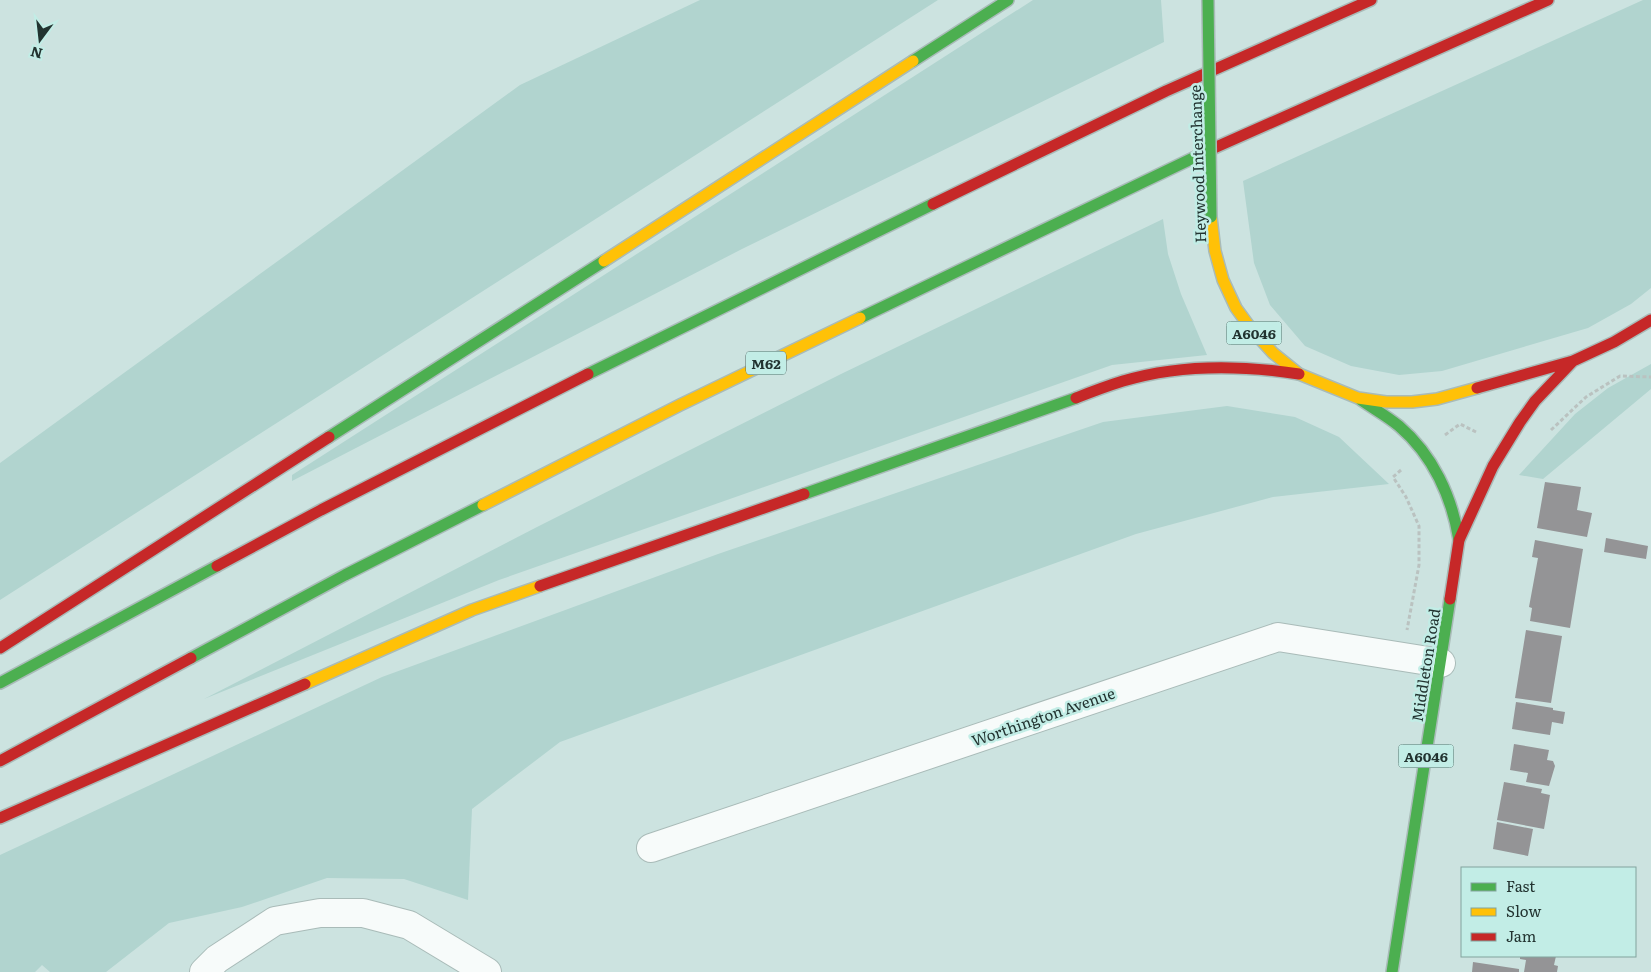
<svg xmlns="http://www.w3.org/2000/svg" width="1651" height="972" viewBox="0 0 1651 972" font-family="Literata,serif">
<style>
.green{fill:#b1d4cf}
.building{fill:#949496}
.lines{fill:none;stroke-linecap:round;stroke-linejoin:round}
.street-casing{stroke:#a9bbb8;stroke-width:30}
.fast-casing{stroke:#a9bbb8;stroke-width:14}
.slow-casing{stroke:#a9bbb8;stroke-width:14}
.jam-casing{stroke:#a9bbb8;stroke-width:14}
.path{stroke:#bac2c0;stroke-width:3;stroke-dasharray:4 2.5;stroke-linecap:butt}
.street{stroke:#f7fbfa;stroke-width:28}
.fast{stroke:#4caf50;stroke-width:11}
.slow{stroke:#ffc107;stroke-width:11}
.jam{stroke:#c62828;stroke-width:11}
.fast-bridge-casing{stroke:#a9bbb8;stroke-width:14;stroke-linecap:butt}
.fast-bridge{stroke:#4caf50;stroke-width:11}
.labels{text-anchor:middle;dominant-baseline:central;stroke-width:5;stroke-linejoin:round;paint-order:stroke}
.shield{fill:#c2ede6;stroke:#526b67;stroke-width:1}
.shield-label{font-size:14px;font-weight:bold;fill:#223330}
.street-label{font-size:15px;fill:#223330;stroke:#c2ede6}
</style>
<rect width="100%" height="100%" fill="#cce3e0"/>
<path class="green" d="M700,0H938L0,600V463L520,85Z
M1033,0H1161L1164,42L742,249L292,481V475Z
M1643,0H1651V288L1631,304L1588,328L1442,371L1399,375L1351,366L1305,346L1270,305L1254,263L1243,181Z
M1163,219L1168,254L1181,294L1207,355L1112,365L499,580L204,699L537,527L841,374Z
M1651,364V389L1543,479L1519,475L1575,414L1608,388Z
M1227,406L1295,417L1339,437L1389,484L1273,497L1136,534L560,742L472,809L468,900L404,879L327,878L242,907L169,923L106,972H50L42,965L35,972H0V855L382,677L718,554L1103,422Z"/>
<path class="building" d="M1545,482L1581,487L1577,510L1592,513L1587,537L1537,528Z
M1606,538L1648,546L1646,559L1604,552Z
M1535,540L1583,549L1570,628L1530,621L1532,608L1529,607L1538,558L1532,557Z
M1526,630L1562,636L1551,703L1515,698Z
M1516,702L1553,708V710L1565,712L1563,724L1552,722L1550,735L1512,729Z
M1514,744L1549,750L1547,760L1553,761L1555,766L1549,786L1526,782L1528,773L1510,770Z
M1504,782L1542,789L1541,793L1550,795L1544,829L1497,820Z
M1497,822L1533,829L1528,856L1493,849Z
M1520,956H1556L1554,965L1558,966L1557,972H1524L1526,960L1520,959Z
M1473,962L1519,969V972H1472Z"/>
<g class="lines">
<g class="street-casing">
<path id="street" d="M651,848L1278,637L1441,663
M204,972L217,959L275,921L320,913H363L409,925L487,972"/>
</g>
<g class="fast-casing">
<path id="fast" d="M913,61L1008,0
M860,318L1214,148
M588,374L933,204
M1361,400C1374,409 1387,416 1399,426C1433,455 1452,497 1459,540
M329,437L604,261
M804,494L1076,398
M191,658L345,575L483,505
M0,683L217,566
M1392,972L1450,599"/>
</g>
<g class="slow-casing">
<path id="slow" d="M1211,217L1215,251L1223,280L1236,308L1252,330L1273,353L1299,374L1358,398L1386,402H1412L1437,399L1477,388
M604,261L913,61
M483,505L680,405L860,318
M305,684L472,610L540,586"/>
</g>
<g class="jam-casing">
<path id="jam" d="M1214,148L1548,0
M933,204L1166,91L1371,0
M1477,388L1573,361L1614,342L1651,320
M1076,398C1091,392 1107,386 1123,381C1180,364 1241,365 1299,374
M217,566L321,510L588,374
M540,586L804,494
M1450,599L1459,540L1493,466L1520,422L1535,401L1573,361
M0,648L329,437
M0,761L191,658
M0,818L305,684"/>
</g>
<path class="path" d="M1551,430L1586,397L1620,376L1651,377
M1445,435L1460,424L1478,433
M1401,470L1393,477L1406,497L1419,526V565L1407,630"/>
<use href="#street" class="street"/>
<use href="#fast" class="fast"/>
<use href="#slow" class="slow"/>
<use href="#jam" class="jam"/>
<g class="fast-bridge-casing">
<path id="fast-bridge" d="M1208,0L1211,217"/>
</g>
<use href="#fast-bridge" class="fast-bridge"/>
</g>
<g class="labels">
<g class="shield">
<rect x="1226.5" y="321.5" width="55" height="23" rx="4"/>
<rect x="746" y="351.5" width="40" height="23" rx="4"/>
<rect x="1398.5" y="744.5" width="55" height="23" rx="4"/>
</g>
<g class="shield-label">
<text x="1254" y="333">A6046</text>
<text x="766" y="363">M62</text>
<text x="1426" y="756">A6046</text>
</g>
<g class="street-label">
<text transform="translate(1197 164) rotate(-92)">Heywood Interchange</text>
<text transform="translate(1425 665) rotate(-81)">Middleton Road</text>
<text transform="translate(1043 716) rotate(-19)">Worthington Avenue</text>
</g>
</g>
<rect x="1461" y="867" width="175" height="90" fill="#c2ede6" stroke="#82a39d"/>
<rect x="1471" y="883" width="25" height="8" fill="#4caf50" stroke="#82a39d"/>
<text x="1506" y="892" font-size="15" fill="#223330">Fast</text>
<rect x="1471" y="908" width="25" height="8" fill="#ffc107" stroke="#82a39d"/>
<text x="1506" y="917" font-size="15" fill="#223330">Slow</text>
<rect x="1471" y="933" width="25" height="8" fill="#c62828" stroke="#82a39d"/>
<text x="1506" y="942" font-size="15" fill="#223330">Jam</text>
<g transform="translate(40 40) rotate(195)" stroke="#c2ede6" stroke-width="4" paint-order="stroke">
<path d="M0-4L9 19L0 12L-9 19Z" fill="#223330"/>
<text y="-8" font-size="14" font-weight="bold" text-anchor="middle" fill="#223330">N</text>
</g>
</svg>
